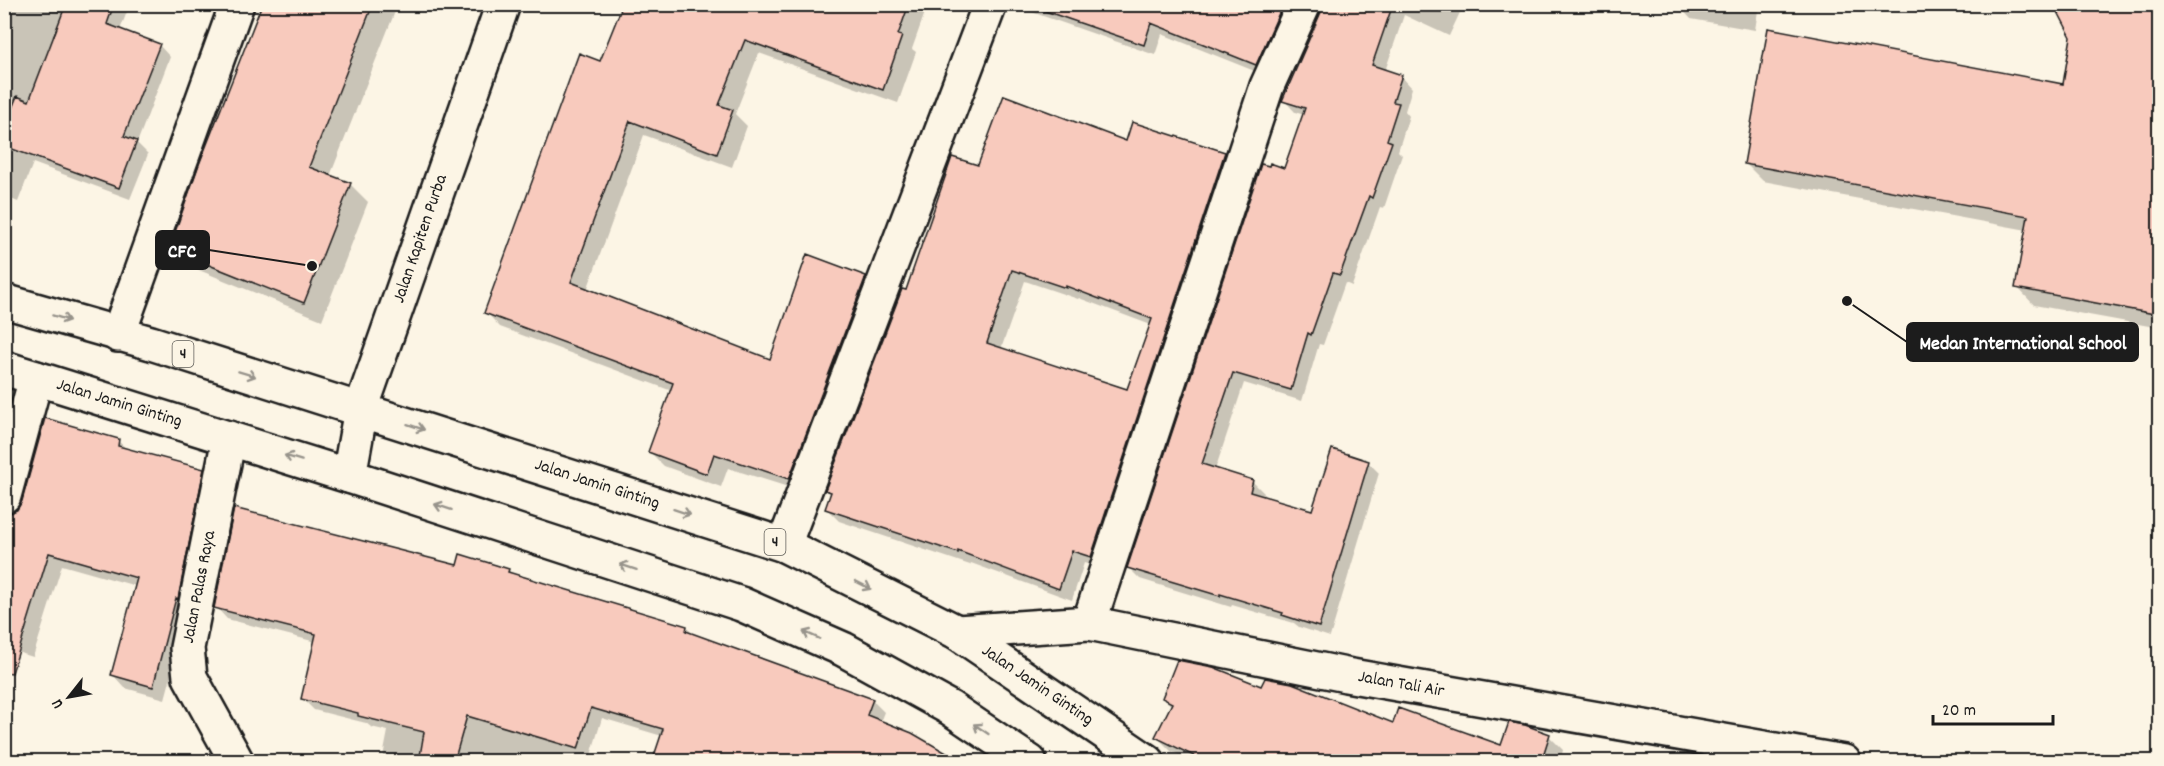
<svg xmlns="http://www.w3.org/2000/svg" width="2164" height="766" viewBox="0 0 2164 766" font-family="Dekko,sans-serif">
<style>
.shadow{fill:#0003;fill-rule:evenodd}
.building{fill:#f8cabd;stroke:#1c1c1c;stroke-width:1.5;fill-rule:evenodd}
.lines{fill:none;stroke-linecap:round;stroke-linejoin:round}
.minor-casing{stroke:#1c1c1c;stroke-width:38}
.tertiary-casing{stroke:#1c1c1c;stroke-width:38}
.trunk-casing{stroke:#1c1c1c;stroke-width:38}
.minor{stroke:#fcf5e5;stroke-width:33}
.tertiary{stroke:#fcf5e5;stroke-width:33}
.trunk{stroke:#fcf5e5;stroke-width:33}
.oneway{stroke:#97938b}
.labels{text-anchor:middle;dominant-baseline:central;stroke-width:4.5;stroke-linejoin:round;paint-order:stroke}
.shield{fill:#fcf5e5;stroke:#5f5d58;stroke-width:1.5}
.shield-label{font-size:16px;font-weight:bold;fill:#1c1c1c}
.street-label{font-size:18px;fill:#1c1c1c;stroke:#fcf5e5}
.leader{fill:none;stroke:#1c1c1c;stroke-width:2}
.callout-dot{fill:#1c1c1c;stroke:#fcf5e5;stroke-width:2}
.callout{fill:#1c1c1c;stroke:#1c1c1c;stroke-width:2}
.callout-label{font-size:20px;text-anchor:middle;font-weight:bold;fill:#fff}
</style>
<rect width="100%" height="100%" fill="#fcf5e5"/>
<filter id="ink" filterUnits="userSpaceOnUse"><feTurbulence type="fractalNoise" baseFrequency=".0167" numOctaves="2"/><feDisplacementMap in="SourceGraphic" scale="12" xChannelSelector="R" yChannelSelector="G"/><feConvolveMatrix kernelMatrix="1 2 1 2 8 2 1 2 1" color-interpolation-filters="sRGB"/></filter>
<g filter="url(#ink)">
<path class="shadow" d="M4,4H130L120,30L159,45L170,57L137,143L148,154L130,199L33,163L18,202L4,196Z
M264,4H398L330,176L350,184L368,202L322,320L189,266L171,248Z
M624,4H928L912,49L916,52L898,103L759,53L735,114L747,126L732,167L644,135L587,290L771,361L808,256L866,277L880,292L804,492L728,468L721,487L664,466L650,452L672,391L500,327L486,312L601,63Z
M1018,4H1301L1267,76L1162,34L1155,55L1023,9Z
M1324,4H1464L1449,36L1404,15L1385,71L1401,76L1412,88L1405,111L1409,116L1398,151L1402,155L1384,208L1380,207L1352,286L1345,283L1323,345L1319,344L1302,401L1244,383L1215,470L1252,481L1264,493L1263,497L1313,512L1368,462L1379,473L1330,637L1299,627L1294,623L1232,605L1231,607L1140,579L1129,568L1285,169L1304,115L1295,112L1284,100L1323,12Z
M1677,4H1759L1755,30L1691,19Z
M2160,30V328L2034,305L2017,287L2027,230L1763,181L1745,163L2065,85Z
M1225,153L1237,166L1103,569L1084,563L1072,600L971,563L970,565L839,521L827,509L831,495L827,490L907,292L979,167ZM1025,281L1078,299L1079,298L1151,325L1128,391L1001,349Z
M118,441L128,450L203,470L216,483L189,610L165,699L125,688L113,675L136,586L62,565L33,657L4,648V516L18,511Z
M458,567L508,570L514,575L686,627L696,637L872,700L884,712L880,722L662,736L602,718L589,762H382L388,731L371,727L366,723L314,710L303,699L316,642L227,619L216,607Z
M1262,688L1394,725L1502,746L1549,736L1563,750L1561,758L1578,762H1193L1171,751L1157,737L1172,706L1163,698Z"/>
<path class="building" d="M66,4H114L107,24L160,44L124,136L137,141L119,188L4,146V128L17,96L29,101Z
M262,4H373L309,167L351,183L304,303L169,249L198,167Z
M623,4H909L898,35L902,36L883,90L745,40L719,105L733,110L717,154L630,121L571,282L770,359L807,254L866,276L789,479L714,454L707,474L648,452L673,383L484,313L579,53L600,61Z
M1043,4H1283L1256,65L1151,23L1144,45L1042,10Z
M1322,4H1393L1372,65L1402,75L1393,102L1399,103L1387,140L1392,142L1372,198L1369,196L1340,275L1333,273L1311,335L1308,333L1291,390L1233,373L1202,464L1253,480L1250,492L1312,510L1332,449L1369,461L1319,627L1282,615L1283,613L1220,594V596L1127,568L1261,164L1269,166L1270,163L1284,168L1305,108L1282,101L1321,12Z
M2054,4H2160V315L2015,288L2028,216L1744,164L1768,28L2063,84L2071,37Z
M1004,95L1126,141L1132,122L1225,152L1091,557L1072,551L1059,589L958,551V553L825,509L831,492L825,490L902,289L906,290L952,157L978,165ZM1012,270L1066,288V286L1152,319L1127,389L987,343Z
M45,418L119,439L118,446L204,469L178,599L176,598L153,687L111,675L137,578L49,553L12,673L4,672V523L7,514L17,510L22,501Z
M234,508L457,565L460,554L509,569L508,572L687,626L686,631L873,699L867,715L912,733L962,762H652L663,729L591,708L578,749L467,716L454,762H419L424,732L358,716V713L301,699L316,634L214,608Z
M1177,660L1213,667L1261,686L1265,678L1292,683L1393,723L1398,708L1501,745L1509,722L1525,725L1550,734L1541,762H1206L1155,737L1172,703L1162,698Z"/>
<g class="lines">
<g class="minor-casing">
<path id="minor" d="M118,335L237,4
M229,438L187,648L190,677L237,762
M4,496L36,378
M784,545L990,4
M1089,623L1267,86L1304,4
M957,632L1089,623L1346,675L1844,762"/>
</g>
<g class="tertiary-casing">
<path id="tertiary" d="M349,476L361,409L503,4"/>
</g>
<g class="trunk-casing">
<path id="trunk" d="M4,301L151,343L784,545L957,632L1148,762
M4,368L349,476L741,604L843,649L950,708L1030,762"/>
</g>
<use href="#minor" class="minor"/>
<use href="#tertiary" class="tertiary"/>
<use href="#trunk" class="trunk"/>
</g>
<defs><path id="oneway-shaft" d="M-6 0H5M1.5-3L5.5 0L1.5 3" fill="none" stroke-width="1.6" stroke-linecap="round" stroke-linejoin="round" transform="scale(1.5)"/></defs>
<g class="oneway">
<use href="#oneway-shaft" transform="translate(61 318) rotate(17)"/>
<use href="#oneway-shaft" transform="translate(247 374) rotate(17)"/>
<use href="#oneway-shaft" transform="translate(416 427) rotate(18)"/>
<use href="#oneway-shaft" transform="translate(293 458) rotate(-163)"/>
<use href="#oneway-shaft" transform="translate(443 507) rotate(-162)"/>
<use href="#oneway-shaft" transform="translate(682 512) rotate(18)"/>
<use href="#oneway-shaft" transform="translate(628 567) rotate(-162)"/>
<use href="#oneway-shaft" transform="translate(863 585) rotate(27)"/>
<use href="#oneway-shaft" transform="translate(811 635) rotate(-156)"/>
<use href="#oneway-shaft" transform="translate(981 729) rotate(-146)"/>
</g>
</g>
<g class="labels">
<g class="shield">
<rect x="172.5" y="341" width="21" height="26" rx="4.5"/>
<rect x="764.5" y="529" width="21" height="26" rx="4.5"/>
</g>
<g class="shield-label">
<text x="183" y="354">4</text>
<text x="775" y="542">4</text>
</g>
<g class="street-label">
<text transform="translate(421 239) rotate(-71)">Jalan Kapiten Purba</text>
<text transform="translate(119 404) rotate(17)">Jalan Jamin Ginting</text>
<text transform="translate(597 485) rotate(18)">Jalan Jamin Ginting</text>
<text transform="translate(200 587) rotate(-79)">Jalan Palas Raya</text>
<text transform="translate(1401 685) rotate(10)">Jalan Tali Air</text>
<text transform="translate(1037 686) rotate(34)">Jalan Jamin Ginting</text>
</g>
</g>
<path class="leader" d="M312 266L209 250M1847 301L1907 342"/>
<g class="callout-dot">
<circle cx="312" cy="266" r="6"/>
<circle cx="1847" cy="301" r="6"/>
</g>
<g class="callout">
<rect x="156" y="231" width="53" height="38" rx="6"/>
<rect x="1907" y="323" width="231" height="38" rx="6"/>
</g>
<g class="callout-label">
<text x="182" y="257">CFC</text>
<text x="2023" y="349">Medan International School</text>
</g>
<rect width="2164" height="766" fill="none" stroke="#fcf5e5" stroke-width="24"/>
<rect x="12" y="12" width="2140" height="742" fill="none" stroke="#1c1c1c" stroke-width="2" filter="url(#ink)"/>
<g transform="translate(69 697) rotate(239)" stroke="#fcf5e5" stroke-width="4.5" paint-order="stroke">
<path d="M0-4.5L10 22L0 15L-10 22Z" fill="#1c1c1c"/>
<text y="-9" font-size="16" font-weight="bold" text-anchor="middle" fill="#1c1c1c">U</text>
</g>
<path d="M1933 715v9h120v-9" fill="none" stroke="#1c1c1c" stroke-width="3"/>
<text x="1942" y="715" font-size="18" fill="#1c1c1c" stroke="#fcf5e5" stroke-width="4.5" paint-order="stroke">20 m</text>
</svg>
